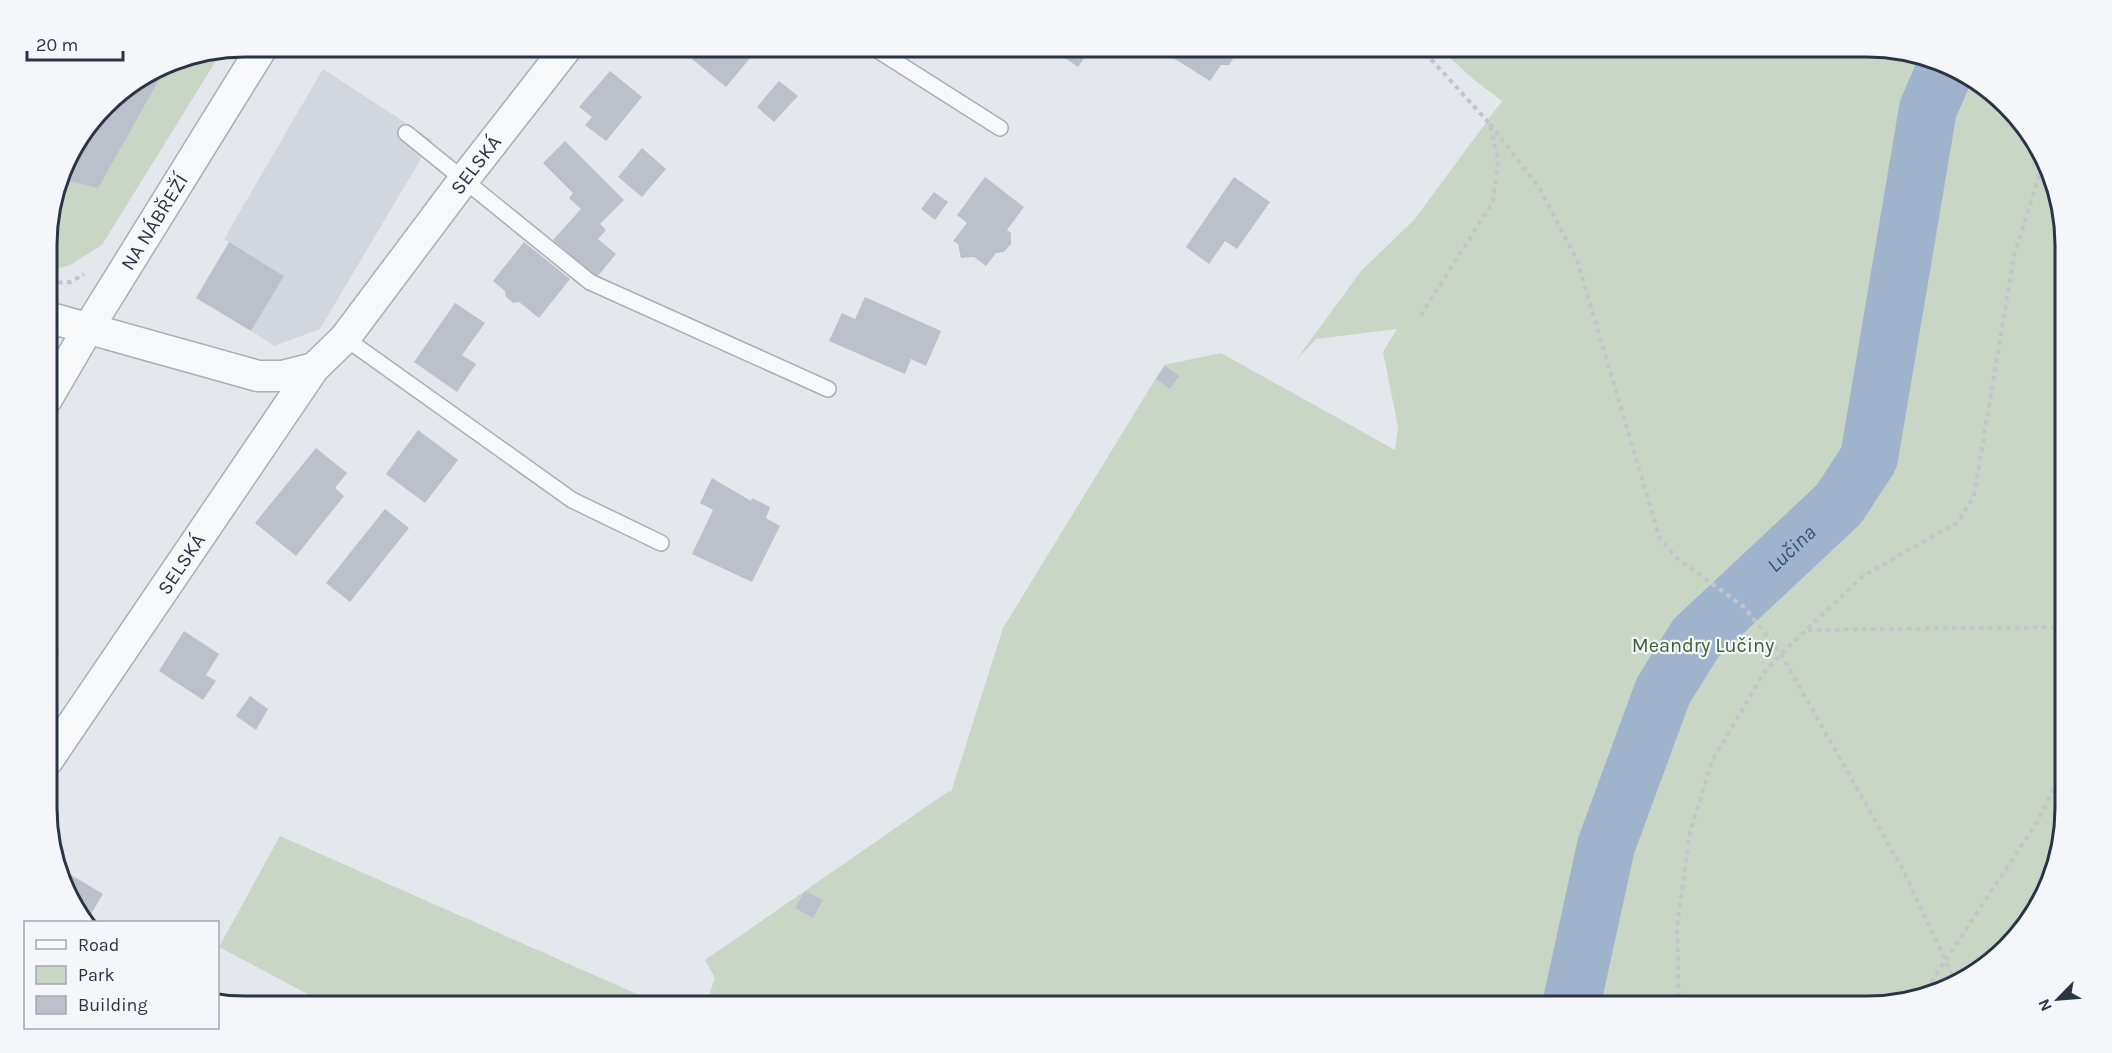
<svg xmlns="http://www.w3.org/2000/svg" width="2112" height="1053" font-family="Karla,sans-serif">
<rect width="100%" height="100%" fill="#e4e7ec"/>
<path fill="#d2d6de" d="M323 69 432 140 320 329 274 346 251 331 284 276 224 239Z"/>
<path fill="#c9d6c5" d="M1439 47H1867L1955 67 2025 124 2064 219 2065 809 2045 896 1978 973 1880 1006H705L715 978 705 960 949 791 951 792 1003 628 1164 365 1221 353 1395 450 1398 427 1383 352 1397 329 1316 339 1296 360 1361 271 1414 220 1502 101 1473 79Z
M222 51 102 245 70 265 60 268 47 264V231L67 157 114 96 169 61Z
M280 836 664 1006H330L219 947Z"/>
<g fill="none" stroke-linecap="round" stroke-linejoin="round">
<path stroke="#9fb4cc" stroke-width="58" id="s1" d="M1571 1006 1606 846 1663 691 1696 638 1839 504 1869 458 1928 109 1947 65"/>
</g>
<path fill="#bbc0ca" d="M703 46H760L726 87 692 59Z
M1035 46H1092L1078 67 1056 52 1052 57Z
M1171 46H1232L1230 50 1234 57 1229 65H1221L1210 81 1167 54Z
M169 62 98 188 61 179 67 157 114 96Z
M610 71 642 97 606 141 585 125 592 117 579 107Z
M779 81 798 96 774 122 757 107Z
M565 141 624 200 600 224 606 230 598 239 616 254 597 277 553 240 581 209 569 198 573 193 543 163Z
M642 148 666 169 642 197 618 177Z
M985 177 1024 207 1007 230 1011 233V244L1004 252 996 253 986 266 974 257 961 258 958 244 953 241 967 223 957 215Z
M1234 177 1270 202 1237 249 1225 241 1209 264 1186 247Z
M934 192 948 202 935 220 921 209Z
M229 242 284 276 251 331 196 298Z
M524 242 570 279 539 318 519 302 513 303 506 297 505 291 493 281Z
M865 297 941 331 926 366 911 359 905 374 829 341 842 313 855 319Z
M455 303 485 323 462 355 476 364 457 392 414 362Z
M1165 366 1179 376 1170 389 1156 379Z
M418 430 458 460 425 503 386 474Z
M316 448 347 473 335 488 344 496 296 556 255 523Z
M712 478 751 501 752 498 770 507 766 518 780 526 752 582 692 554 713 510 700 503Z
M385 509 409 528 350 602 326 583Z
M184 631 219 654 206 675 216 681 203 700 159 671Z
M48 649 59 655 48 673Z
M250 696 268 709 256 730 236 716Z
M63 870 103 894 86 922H85Z
M805 891 823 900 813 918 795 908Z"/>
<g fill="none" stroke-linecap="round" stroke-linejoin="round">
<defs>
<path id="lane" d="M871 46 1000 128
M406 133 590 282 828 389
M345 338 572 500 661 543"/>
<g id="street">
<path d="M47 317 258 376H282L314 368"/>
<path id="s2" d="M47 399 89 327 263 46"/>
<path id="s3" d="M48 760 314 368 345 338 465 178 568 46"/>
</g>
</defs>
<use href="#lane" stroke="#a9aeb7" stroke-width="18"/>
<use href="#street" stroke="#a9aeb7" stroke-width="33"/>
<path stroke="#c2c5cb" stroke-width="4" stroke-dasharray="4.5 4.5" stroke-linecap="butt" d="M1419 46 1490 124 1498 160 1493 202 1421 315
M1490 124 1540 189 1577 260 1660 539 1678 559 1744 607 1781 654 1903 870 1955 981
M49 283 71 282 84 274
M1808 630 2065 627
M1926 990 2037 822 2065 765
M1679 1006 1677 926 1690 832 1712 761 1742 710 1763 674 1781 654 1863 576 1958 522 1974 496 2014 256 2042 166"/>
<use href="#lane" stroke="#f7f8fa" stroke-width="15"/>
<use href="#street" stroke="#f7f8fa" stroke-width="30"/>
</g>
<g text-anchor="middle" stroke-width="4.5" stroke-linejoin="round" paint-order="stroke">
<g font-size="20" fill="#2b3445" stroke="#f4f6f9">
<text dy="7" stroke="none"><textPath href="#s3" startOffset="734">SELSKÁ</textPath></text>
<text dy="7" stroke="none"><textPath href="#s2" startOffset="207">NA NÁBŘEŽÍ</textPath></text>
<text dy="7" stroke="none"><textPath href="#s3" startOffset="237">SELSKÁ</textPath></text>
</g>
<g font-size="20" fill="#3f6138" stroke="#f4f6f9">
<text x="1703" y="652">Meandry Lučiny</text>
</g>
<g font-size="21" font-style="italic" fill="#34527a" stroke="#f4f6f9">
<text dy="7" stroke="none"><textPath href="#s1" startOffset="522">Lučina</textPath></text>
</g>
</g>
<path d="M0 0H2112V1053H0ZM245 57H1867A188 188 0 0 1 2055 245V808A188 188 0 0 1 1867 996H245A188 188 0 0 1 57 808V245A188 188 0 0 1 245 57Z" fill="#f4f6f9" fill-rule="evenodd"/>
<path fill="none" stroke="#2b3445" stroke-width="3" d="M245 57H1867A188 188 0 0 1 2055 245V808A188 188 0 0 1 1867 996H245A188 188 0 0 1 57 808V245A188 188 0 0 1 245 57Z"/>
<rect x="24" y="921" width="195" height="108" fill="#f4f6f9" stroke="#a4a8b1" stroke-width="1.5"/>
<rect x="36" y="940" width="30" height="9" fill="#f7f8fa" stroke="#a4a8b1" stroke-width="1.5"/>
<text x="78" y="951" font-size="18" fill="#2b3445">Road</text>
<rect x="36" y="966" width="30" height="18" fill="#c9d6c5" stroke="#a4a8b1" stroke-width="1.5"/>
<text x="78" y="981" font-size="18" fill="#2b3445">Park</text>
<rect x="36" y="996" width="30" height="18" fill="#bbc0ca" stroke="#a4a8b1" stroke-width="1.5"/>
<text x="78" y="1011" font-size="18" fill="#2b3445">Building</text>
<g transform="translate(2058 999) rotate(245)" stroke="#f4f6f9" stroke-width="4.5" paint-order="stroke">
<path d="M0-4.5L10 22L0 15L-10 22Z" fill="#2b3445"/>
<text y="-9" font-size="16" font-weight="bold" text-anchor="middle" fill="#2b3445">N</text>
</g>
<path d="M27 51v9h96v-9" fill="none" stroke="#2b3445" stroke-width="3"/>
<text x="36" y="51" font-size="18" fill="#2b3445" stroke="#f4f6f9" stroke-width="4.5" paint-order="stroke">20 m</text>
</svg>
